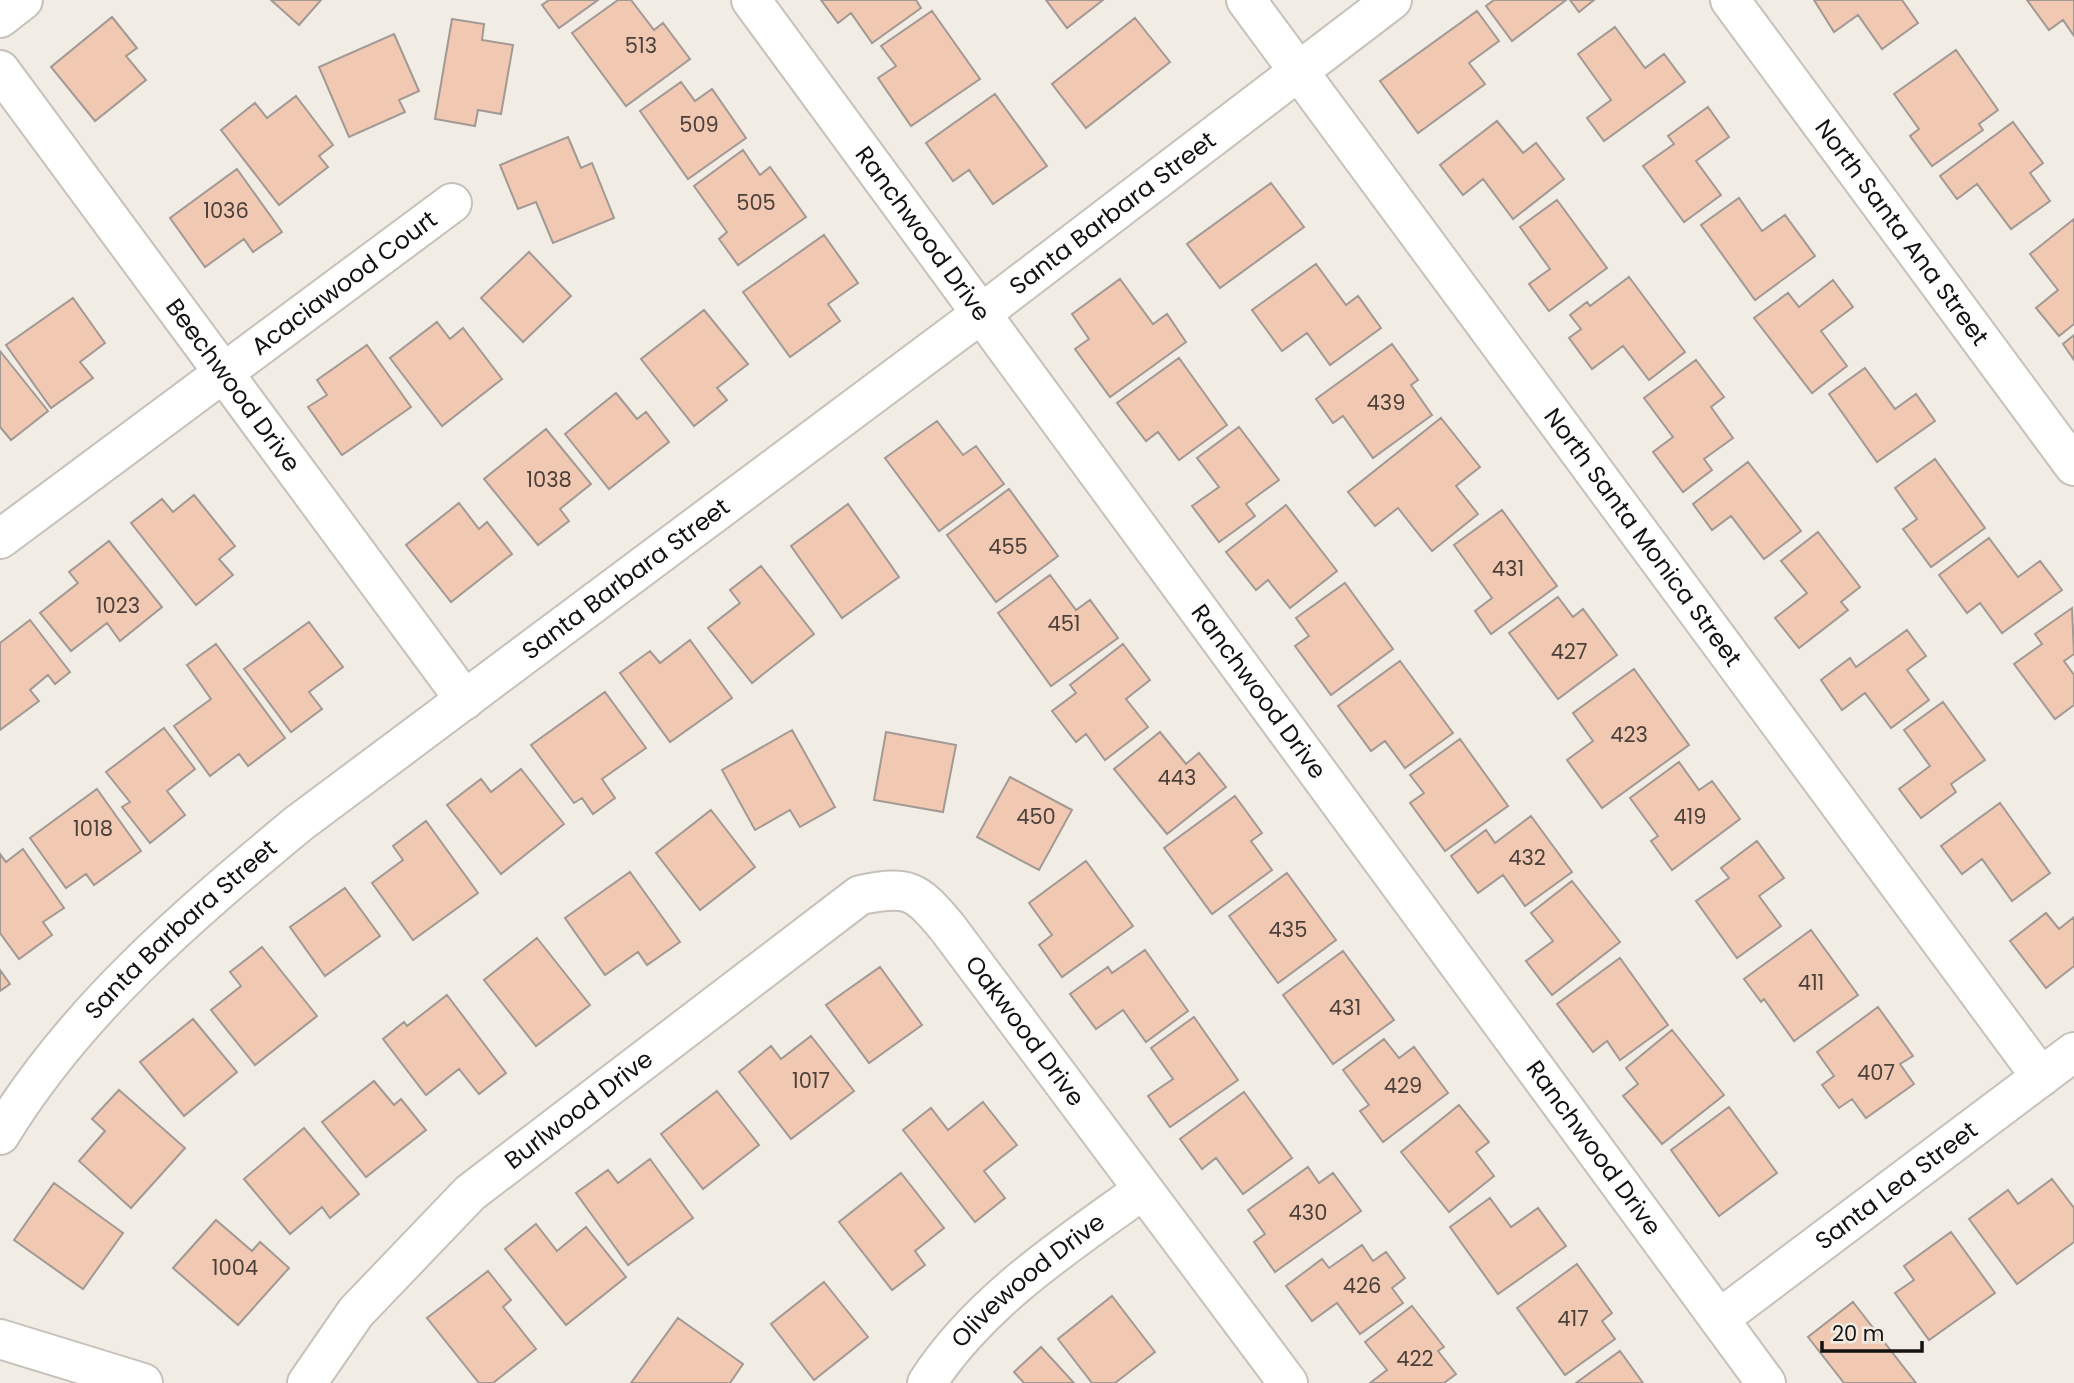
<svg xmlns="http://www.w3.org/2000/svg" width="2074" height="1383" font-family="Poppins,sans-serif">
<rect width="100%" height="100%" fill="#f1ece4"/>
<path fill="#f1c9b3" stroke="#a29995" stroke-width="2" d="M271 0H321L299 25Z
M549 0H598L559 28 542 5Z
M618 0H631L654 30 663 23 690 59 626 106 572 33Z
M821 0H916L921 8 872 43 851 13 838 23Z
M1046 0H1103L1067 28Z
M1494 0H1566L1512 41 1486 6Z
M1570 0H1594L1579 12Z
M1814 0H1902L1918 23 1882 49 1858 15 1834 32Z
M2027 0H2074V36L2063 20 2049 30Z
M932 11 980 79 911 126 878 78 896 66 881 46Z
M1477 11 1499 41 1469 63 1485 84 1418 133 1380 81Z
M112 17 137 48 126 56 146 80 95 121 51 67Z
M1135 18 1170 62 1086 128 1052 84Z
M452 19 484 24 482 40 513 45 501 114 478 110 475 126 435 119Z
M1615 27 1645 68 1664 54 1685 82 1604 141 1587 118 1611 100 1578 54Z
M394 34 419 91 399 100 405 112 349 137 319 67Z
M1956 50 1998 110 1979 124 1983 130 1932 166 1910 136 1919 129 1894 94Z
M681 82 695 101 712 89 746 138 688 179 640 111Z
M995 94 1047 166 993 204 969 170 953 181 926 143Z
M296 96 333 145 319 156 328 167 279 205 221 130 255 103 267 118Z
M1708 107 1729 137 1696 161 1721 195 1684 222 1643 166 1674 144 1668 136Z
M1497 121 1523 153 1536 143 1564 179 1513 219 1483 179 1463 195 1440 165Z
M2013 122 2043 163 2030 173 2050 201 2011 229 1977 184 1957 199 1940 176Z
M568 137 581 168 592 163 614 218 553 243 536 202 518 209 500 165Z
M743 150 760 175 770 167 806 217 738 265 719 239 727 232 694 186Z
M237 169 282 232 253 252 244 239 205 267 170 218Z
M1271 183 1304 227 1220 288 1187 244Z
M1739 198 1762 231 1785 215 1815 256 1755 300 1701 225Z
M1557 200 1607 268 1549 311 1529 284 1550 269 1520 227Z
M2074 219V324L2059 336 2036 308 2058 290 2030 254Z
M824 235 858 283 828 304 840 321 790 357 743 292Z
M529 252 571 296 523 342 481 298Z
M1316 264 1346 305 1358 296 1381 328 1330 365 1307 333 1282 351 1252 310Z
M1629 277 1685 352 1649 380 1623 346 1592 369 1569 338 1581 329 1570 315 1587 302 1590 306Z
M1120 279 1153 324 1167 314 1186 342 1110 397 1075 349 1089 339 1072 314Z
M1833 280 1853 307 1821 331 1847 366 1812 393 1754 318 1788 293 1799 307Z
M73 298 105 343 80 362 93 378 51 408 6 345Z
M704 310 748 364 717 388 727 400 694 426 641 359Z
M437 322 450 339 463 328 502 379 442 426 390 358Z
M2074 335V360L2063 344Z
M1392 344 1418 380 1411 385 1432 415 1373 458 1343 416 1333 423 1316 399Z
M367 345 411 407 342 455 308 407 327 395 317 380Z
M0 351 48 411 11 440 0 427Z
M1179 358 1227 425 1179 460 1158 432 1146 441 1117 403Z
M1696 360 1724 397 1711 407 1733 438 1704 459 1712 470 1683 492 1653 452 1673 437 1644 398Z
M1865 368 1895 409 1916 394 1935 421 1877 462 1829 394Z
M616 393 637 419 646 412 669 442 609 489 565 434Z
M1441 418 1480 467 1456 486 1478 514 1432 551 1398 508 1375 526 1348 492Z
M937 421 963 455 976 446 1004 484 939 531 885 458Z
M1239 427 1279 480 1246 504 1255 516 1219 542 1192 506 1219 487 1197 458Z
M546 429 591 484 560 509 569 521 538 545 484 479Z
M1935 459 1985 528 1931 567 1903 529 1917 519 1895 488Z
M1748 462 1801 531 1764 559 1731 516 1712 530 1693 504Z
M1009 489 1058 556 996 602 947 535Z
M194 495 235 546 219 559 233 575 196 605 131 523 162 499 173 512Z
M459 503 479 529 487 522 512 554 451 602 406 545Z
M848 504 899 577 842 618 791 546Z
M1286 505 1337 571 1290 608 1268 580 1256 590 1226 552Z
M1502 510 1557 586 1491 634 1475 611 1492 598 1454 545Z
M1818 532 1860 587 1841 602 1848 610 1799 648 1775 618 1807 593 1781 561Z
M1989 538 2018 577 2040 561 2062 590 2002 633 1980 603 1967 613 1939 575Z
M109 541 162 607 120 641 107 623 71 651 40 613 78 583 69 572Z
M761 566 814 634 752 683 708 628 740 603 730 590Z
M1050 575 1076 610 1090 600 1118 638 1051 686 998 613Z
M1345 583 1393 649 1331 695 1295 646 1309 636 1296 618Z
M1558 597 1573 617 1583 609 1617 655 1558 699 1509 633Z
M2072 608 2074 654 2064 661 2074 675V705L2055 719 2014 664 2042 644 2035 634Z
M30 620 70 672 55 684 48 675 30 690 39 701 0 730V643Z
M309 622 343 667 309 692 322 709 291 732 244 669Z
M1907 630 1926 656 1907 670 1929 700 1891 728 1865 693 1842 710 1821 680 1850 658 1856 667Z
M690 640 732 698 670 742 620 673 650 651 660 663Z
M216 644 285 738 248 766 239 754 210 776 174 726 211 699 187 665Z
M1123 644 1150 680 1126 699 1148 727 1105 760 1086 734 1076 742 1052 711 1076 693 1070 685Z
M1400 661 1453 733 1405 768 1385 741 1371 751 1338 706Z
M1634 669 1689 745 1602 808 1567 760 1593 741 1573 713Z
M605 692 646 748 602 779 615 798 593 814 582 798 574 803 531 745Z
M1943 702 1985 760 1951 784 1956 792 1921 818 1899 789 1930 766 1904 730Z
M164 728 195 769 167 791 185 815 150 843 122 807 130 802 106 772Z
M792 730 835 807 800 827 790 810 755 830 722 770Z
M886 732 956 745 943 812 874 800Z
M1160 732 1186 764 1199 753 1226 787 1167 834 1114 769Z
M1460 739 1508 806 1445 851 1410 803 1424 793 1410 775Z
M1679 762 1699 790 1712 781 1740 819 1672 870 1651 841 1658 836 1630 798Z
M521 769 564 824 501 874 447 805 481 779 491 792Z
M1010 777 1072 810 1039 870 977 837Z
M97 789 141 851 94 885 86 874 66 888 30 838Z
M1235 796 1262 833 1251 841 1272 870 1212 914 1164 848Z
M2000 803 2050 873 2012 901 1982 859 1962 874 1941 846Z
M711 810 755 867 700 910 656 853Z
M1531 816 1572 872 1525 906 1503 875 1478 893 1451 856 1486 830 1495 843Z
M426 821 478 893 413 940 372 883 403 860 393 846Z
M1757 841 1784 878 1759 896 1781 926 1737 958 1696 901 1729 878 1721 868Z
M23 849 64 908 43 922 52 935 19 959 0 933V854L6 862Z
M1086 861 1133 926 1062 977 1039 945 1052 935 1029 903Z
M630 872 680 942 647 965 638 952 605 975 565 918Z
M1287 873 1336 940 1278 983 1229 916Z
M1572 881 1620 942 1552 995 1526 961 1553 941 1531 913Z
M345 888 380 936 325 976 290 927Z
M2046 913 2059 929 2074 917V966L2046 988 2010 941Z
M1811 930 1858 995 1794 1041 1764 999 1761 1002 1744 979Z
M537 938 590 1005 536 1046 484 980Z
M262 947 317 1016 255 1065 211 1010 241 986 230 972Z
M1145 950 1188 1011 1146 1042 1123 1010 1096 1029 1070 994 1108 967 1112 973Z
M1343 951 1394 1020 1333 1064 1283 995Z
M1620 958 1668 1025 1620 1060 1607 1041 1593 1052 1557 1004Z
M880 967 922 1025 869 1063 826 1005Z
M0 970 10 984 0 991Z
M447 995 506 1073 479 1094 459 1069 426 1095 383 1039 404 1022 407 1026Z
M1878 1007 1913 1056 1900 1064 1914 1084 1866 1118 1852 1099 1839 1108 1822 1085 1834 1076 1817 1052Z
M1194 1017 1238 1080 1170 1127 1148 1096 1173 1079 1151 1048Z
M193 1019 237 1072 184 1116 140 1062Z
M1672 1030 1724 1095 1662 1144 1623 1096 1638 1084 1626 1068Z
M811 1036 854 1091 791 1139 739 1072 771 1046 781 1059Z
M1384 1039 1399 1058 1414 1047 1448 1093 1383 1142 1360 1111 1369 1105 1343 1070Z
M374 1081 394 1105 401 1099 426 1130 366 1177 322 1122Z
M119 1090 185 1148 131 1208 79 1161 105 1131 92 1119Z
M717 1091 759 1145 703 1189 661 1134Z
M1244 1092 1292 1158 1243 1194 1216 1158 1202 1169 1180 1139Z
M983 1102 1017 1145 984 1171 1005 1198 975 1222 903 1130 931 1108 948 1130Z
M1459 1105 1489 1142 1476 1152 1494 1176 1449 1212 1401 1152Z
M1729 1107 1777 1173 1719 1216 1671 1150Z
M304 1128 359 1194 330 1218 322 1207 290 1234 244 1179Z
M650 1159 693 1218 628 1265 576 1193 608 1170 618 1183Z
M1308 1167 1319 1183 1333 1173 1361 1211 1275 1272 1254 1242 1265 1234 1248 1210Z
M901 1173 944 1228 915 1251 925 1265 892 1290 839 1222Z
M2052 1179 2074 1208V1242L2017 1284 1969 1219 2008 1190 2018 1204Z
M54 1183 123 1233 83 1289 14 1240Z
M1490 1198 1511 1227 1538 1208 1566 1246 1498 1294 1450 1227Z
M216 1220 252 1251 260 1242 289 1268 238 1325 173 1268Z
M536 1224 557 1251 586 1227 626 1277 566 1325 505 1249Z
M1951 1232 1995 1293 1929 1340 1895 1293 1914 1280 1904 1266Z
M1362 1245 1373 1261 1386 1252 1405 1278 1392 1288 1403 1303 1360 1334 1337 1303 1312 1321 1286 1286 1322 1259 1329 1268Z
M1577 1264 1612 1313 1602 1321 1615 1339 1565 1375 1517 1308Z
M488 1271 511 1300 503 1307 536 1349 493 1383H479L427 1318Z
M824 1282 868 1337 814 1380 771 1324Z
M1112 1296 1155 1352 1115 1383H1092L1058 1339Z
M1853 1302 1916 1383H1844L1808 1337Z
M1412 1306 1444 1347 1438 1351 1456 1374 1444 1383H1370L1387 1370 1365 1342Z
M678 1318 743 1364 730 1383H631Z
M1041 1347 1074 1383H1024L1014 1372Z
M1620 1351 1643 1383H1576Z"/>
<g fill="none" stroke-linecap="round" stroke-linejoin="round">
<defs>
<g id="minor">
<path id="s1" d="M751 0 1766 1383"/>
<path id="s2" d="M1246 0 2041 1077"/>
<path id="s3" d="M1730 0 2074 466"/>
<path d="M0 18 23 0"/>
<path id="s4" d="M0 70 465 700"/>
<path id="s5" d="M0 539 452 203"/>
<path id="s6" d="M0 1135C76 1010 187 916 298 824L982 313 1392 0"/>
<path id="s7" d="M1719 1319 2074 1052"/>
<path d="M0 1339 143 1383"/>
<path id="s8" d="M307 1383 356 1312 470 1193 860 895C909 885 916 890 947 927L1288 1383"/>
<path id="s9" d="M927 1383C979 1302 1066 1245 1143 1190"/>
</g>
</defs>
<use href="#minor" stroke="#c6c1b9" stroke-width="42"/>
<use href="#minor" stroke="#fff" stroke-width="38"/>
</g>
<g text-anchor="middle" stroke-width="5" stroke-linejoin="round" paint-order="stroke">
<g font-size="21" fill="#4c403a">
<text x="641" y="53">513</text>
<text x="699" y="132">509</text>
<text x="756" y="210">505</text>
<text x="226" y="218">1036</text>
<text x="1386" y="410">439</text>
<text x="549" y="487">1038</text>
<text x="1008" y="554">455</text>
<text x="1508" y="576">431</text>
<text x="118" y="613">1023</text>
<text x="1064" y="631">451</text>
<text x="1569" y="659">427</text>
<text x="1629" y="742">423</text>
<text x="1177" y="785">443</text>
<text x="1036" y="824">450</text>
<text x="1690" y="824">419</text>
<text x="93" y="836">1018</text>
<text x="1527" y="865">432</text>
<text x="1288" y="937">435</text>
<text x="1811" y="990">411</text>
<text x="1345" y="1015">431</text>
<text x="1876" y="1080">407</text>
<text x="811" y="1088">1017</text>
<text x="1403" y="1093">429</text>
<text x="1308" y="1220">430</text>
<text x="235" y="1275">1004</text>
<text x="1362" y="1293">426</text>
<text x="1573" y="1326">417</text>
<text x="1415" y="1366">422</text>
</g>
<g font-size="24" fill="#151311" stroke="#f1ece4">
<text dy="8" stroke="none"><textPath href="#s6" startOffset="1451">Santa Barbara Street</textPath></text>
<text dy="8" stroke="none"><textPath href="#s3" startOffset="289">North Santa Ana Street</textPath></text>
<text dy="8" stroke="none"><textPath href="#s1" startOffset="290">Ranchwood Drive</textPath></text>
<text dy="8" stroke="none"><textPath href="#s5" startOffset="429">Acaciawood Court</textPath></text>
<text dy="8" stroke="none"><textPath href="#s4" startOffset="392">Beechwood Drive</textPath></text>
<text dy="8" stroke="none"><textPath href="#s2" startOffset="668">North Santa Monica Street</textPath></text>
<text dy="8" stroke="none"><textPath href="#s6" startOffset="842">Santa Barbara Street</textPath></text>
<text dy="8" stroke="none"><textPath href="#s1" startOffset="858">Ranchwood Drive</textPath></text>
<text dy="8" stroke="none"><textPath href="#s6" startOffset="275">Santa Barbara Street</textPath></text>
<text dy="8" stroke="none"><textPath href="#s8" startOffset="973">Oakwood Drive</textPath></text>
<text dy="8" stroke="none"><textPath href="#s8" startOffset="388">Burlwood Drive</textPath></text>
<text dy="8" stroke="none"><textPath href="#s1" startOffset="1424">Ranchwood Drive</textPath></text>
<text dy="8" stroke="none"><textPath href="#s7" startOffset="222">Santa Lea Street</textPath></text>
<text dy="8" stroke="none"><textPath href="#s9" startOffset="145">Olivewood Drive</textPath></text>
</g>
</g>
<path d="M1822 1341v10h100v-10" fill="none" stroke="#151311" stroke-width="3.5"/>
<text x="1832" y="1341" font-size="21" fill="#151311" stroke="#f1ece4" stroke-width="5" paint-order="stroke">20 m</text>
</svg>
